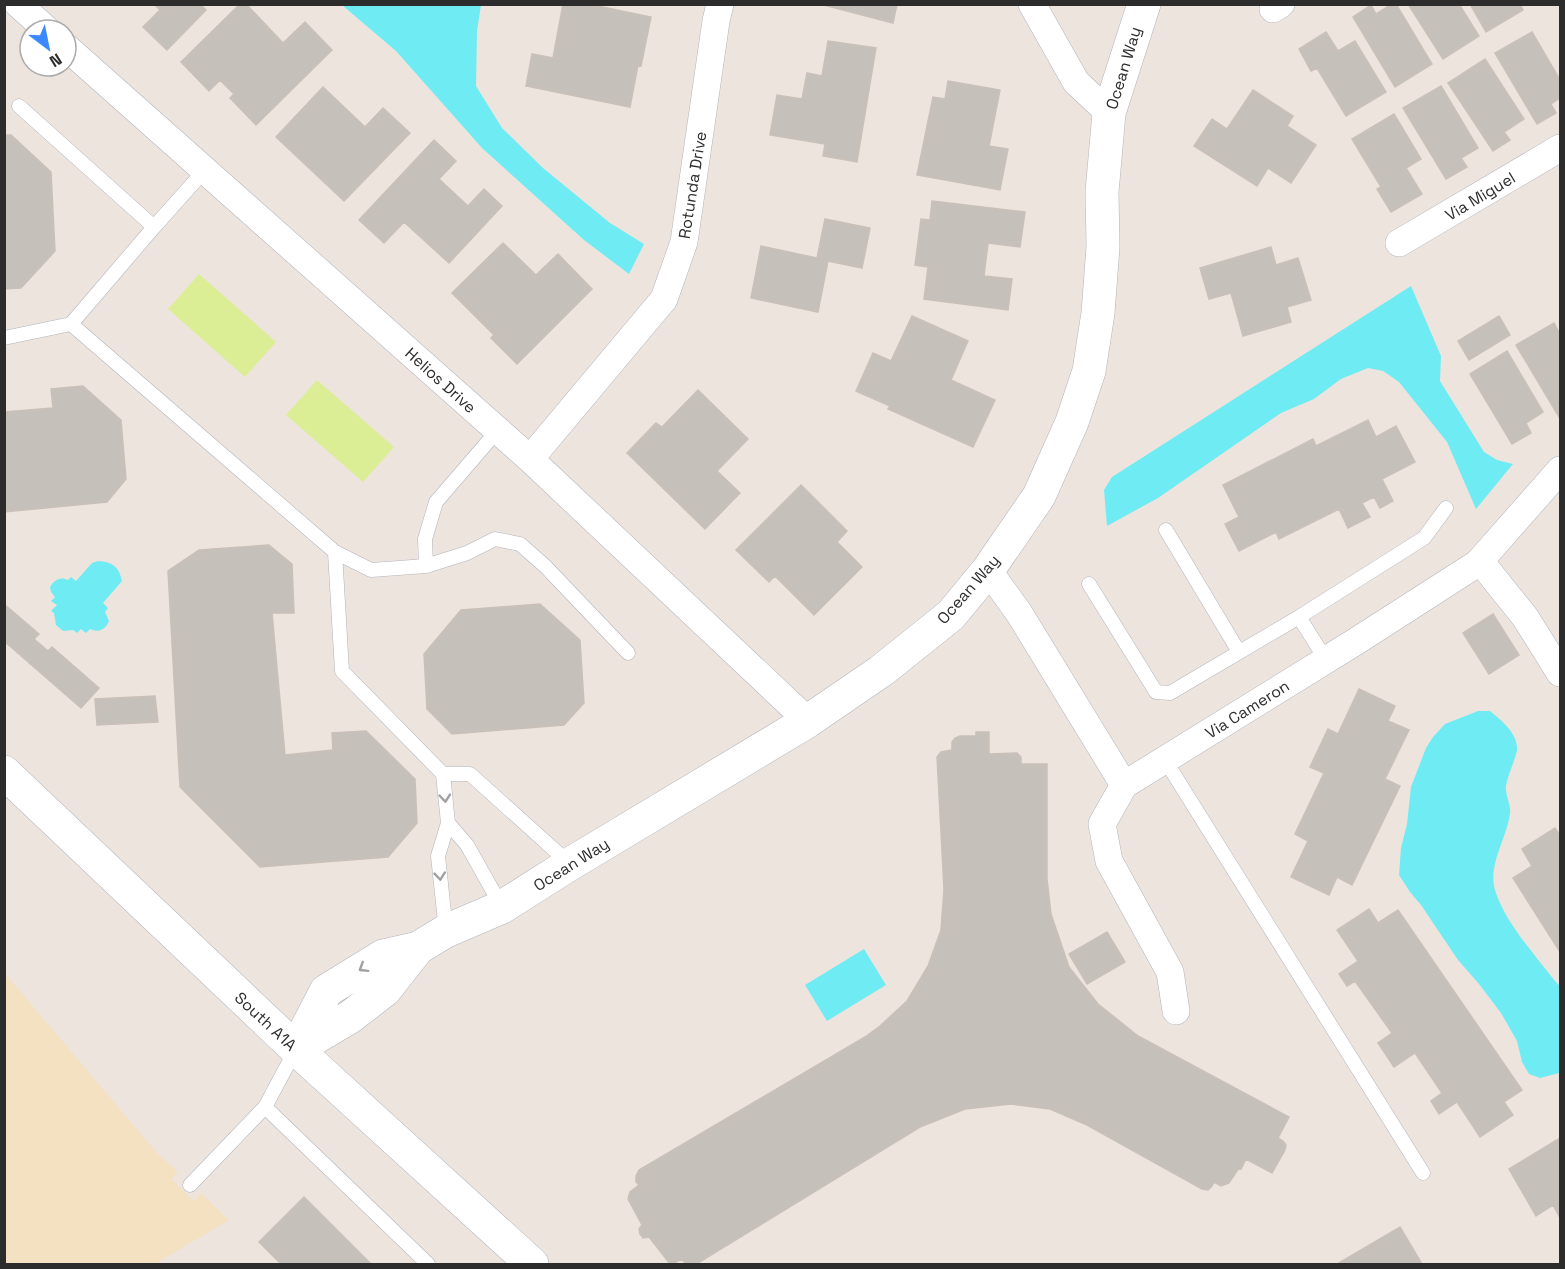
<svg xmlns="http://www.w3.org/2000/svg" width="1565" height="1269" font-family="'Space Grotesk',sans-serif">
<rect width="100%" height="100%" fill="#eee4de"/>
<path fill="#f4e1c1" d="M4 972 157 1153 178 1172 171 1179 194 1201 201 1193 229 1220 155 1264H5Z"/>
<path fill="#dbee95" d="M199 274 276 342 245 377 168 309Z
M317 380 394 447 363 482 286 415Z"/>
<path fill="#6fecf3" d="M342 5H481L477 31 476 86 502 128 543 168 610 223 644 244 629 274 584 240 482 148 396 51Z
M1411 286 1441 356 1440 381 1484 452 1497 460 1513 464 1476 509 1447 442 1399 382 1383 371 1368 368 1341 379 1314 399 1281 413 1158 498 1107 526 1104 490 1112 477Z
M98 561C113 562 119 567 122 581L103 603 108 608 105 612 109 621C105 630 99 633 90 629L86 633 81 629 77 633 73 630 63 631 56 625 54 613 51 611 57 605 51 601 55 597 51 592 50 587C54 580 60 576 68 580L71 577 76 581 92 563Z
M1478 711H1490C1501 720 1519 734 1517 751 1514 763 1508 774 1506 786 1505 795 1511 804 1510 813 1507 839 1486 867 1496 893 1506 923 1535 955 1555 981L1560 986V1072L1559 1073 1540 1078 1529 1074 1522 1062 1517 1041 1501 1013 1479 984 1458 960 1421 905 1410 892 1399 875 1401 848 1407 824 1411 787 1426 748 1433 737 1445 724Z
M864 949 886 985 827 1021 805 985Z"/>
<path fill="#c6c0ba" stroke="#cac0b8" stroke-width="1.5" d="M154 4H200L206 10 167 50 143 27 160 10Z
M240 4H246L283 43 305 22 332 50 256 125 230 98 234 94 220 80 209 91 181 62Z
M563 4H588L651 17 641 66 638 65 630 107 526 86 532 54 553 58Z
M820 4H897L893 23Z
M1392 4H1396L1432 64 1395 87 1353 17 1371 5 1376 14Z
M1408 4H1459L1479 36 1443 59Z
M1470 4H1520L1523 10 1486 32Z
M1326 32 1338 51 1355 41 1386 92 1346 116 1317 68 1311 71 1299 49Z
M1532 32 1560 80V98L1551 104 1556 113 1537 124 1495 53Z
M828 41 876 48 857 162 823 156 825 144 770 135 777 95 802 99 807 73 822 76Z
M1485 59 1524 119 1504 132 1510 140 1493 151 1448 83Z
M948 81 1000 90 989 146 1008 149 1000 190 917 175 933 97 945 99Z
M1441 86 1478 148 1461 158 1467 167 1446 179 1403 108Z
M323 87 365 127 383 108 410 133 344 201 276 137Z
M1253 90 1293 116 1287 126 1316 145 1291 183 1268 168 1257 186 1194 146 1212 119 1227 129Z
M1394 114 1421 159 1406 168 1422 194 1391 212 1377 189 1381 187 1352 139Z
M4 135H11L51 172 55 251 21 288 4 289Z
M434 140 456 161 439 179 468 206 484 189 502 206 449 263 404 222 384 243 359 220Z
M932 201 1025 212 1020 247 988 243 984 276 1012 279 1008 310 924 299 928 267 915 265 921 219 930 220Z
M825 219 870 228 862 268 828 261 818 312 751 298 761 246 817 258Z
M503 243 536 275 558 254 592 289 517 364 491 338 494 335 452 293Z
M1271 247 1276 265 1298 258 1311 300 1287 307 1291 322 1243 336 1231 293 1209 299 1200 268Z
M912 316 968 341 951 380 995 400 973 447 888 409 890 406 856 391 873 353 891 361Z
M1499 316 1510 335 1469 360 1458 341Z
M1554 323 1560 334V416L1559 417 1516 345Z
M1507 351 1543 412 1526 423 1531 433 1512 444 1470 374Z
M83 386 121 420 126 479 107 502 4 512V412L53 408 51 389Z
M698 390 748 439 717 471 740 493 705 529 627 453 656 423 662 427Z
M1368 420 1376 437 1396 426 1415 462 1382 479 1393 501 1380 508 1374 497 1362 503 1370 517 1348 528 1339 509 1279 539 1276 532 1239 551 1225 524 1239 517 1223 485 1313 439 1316 446Z
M801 485 847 531 837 542 862 567 814 615 775 576 769 582 736 550Z
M269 545 292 564 294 613H272L285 755 333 750 332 733 366 731 415 779 417 823 388 857 260 867 180 787 168 571 199 550Z
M4 604 39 634 34 639 48 651 52 647 99 688 81 708 4 641Z
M540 604 580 640 584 703 564 725 452 734 427 709 424 654 461 610Z
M1493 614 1519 655 1489 674 1463 633Z
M1359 689 1395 706 1388 721 1409 730 1385 779 1400 786 1352 885 1337 877 1329 895 1291 877 1308 841 1295 834 1324 773 1310 767 1328 729 1338 734Z
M155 696 158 722 97 725 95 699Z
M976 732H989V754L1017 753 1021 757V764H1047V879L1051 914 1069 967 1098 1004 1138 1036 1289 1117 1278 1138 1283 1141 1286 1145 1285 1150 1272 1173 1246 1159 1241 1169 1239 1168 1229 1183 1221 1186 1214 1182 1212 1186 1208 1190 1202 1189 1087 1125 1050 1109 1011 1104 965 1109 920 1127 698 1263 686 1264 682 1259 674 1263 670 1264 649 1237 643 1238 640 1234 639 1229 642 1225 628 1199 630 1192 639 1185 636 1182V1176L639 1170 865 1037 880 1026 907 1001 928 966 941 930 944 889 937 757 941 752 952 750V742L955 738 960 736H976Z
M1555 828 1560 836V952L1513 878 1532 866 1522 849Z
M1369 909 1378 923 1398 910 1522 1090 1504 1102 1513 1115 1480 1137 1457 1102 1439 1114 1431 1101 1442 1093 1415 1053 1394 1067 1378 1043 1392 1033 1355 981 1347 986 1339 974 1358 961 1337 930Z
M1107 932 1125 962 1087 984 1069 954Z
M1560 1138V1218L1553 1205 1536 1216 1509 1169Z
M304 1197 371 1264H281L259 1242Z
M1400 1227 1422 1264H1340L1339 1263Z"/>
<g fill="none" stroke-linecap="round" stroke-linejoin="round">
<defs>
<path id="lane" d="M19 106 154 227
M71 324 154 227 205 170
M4 338 71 324 335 552 371 570 426 566 467 553 495 539 520 544 545 566 628 653
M1166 530 1239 652
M335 552 342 671 443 774H470L570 864
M426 566 425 539 436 502 498 430
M1089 584 1156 692 1170 693 1299 617 1424 538 1446 508
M1299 617 1326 660
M1165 760 1423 1173
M443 774 448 823 438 856 446 931
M448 823 467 845 502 907
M296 1049 265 1107 428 1264
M190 1185 265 1107"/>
<path id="street" d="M18 4 47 30
M1032 4 1076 82 1109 113
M1273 9 1281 4
M66 47 530 459 808 721
M1399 243 1560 148
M530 459 664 299 684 242 716 21 720 4
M1480 561 1525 617 1560 673
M988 570 1019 613 1124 785
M1176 1011 1170 972 1109 861 1102 824 1124 785 1355 642 1478 563 1560 470"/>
<path id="secondary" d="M4 772 296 1049 532 1264
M296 1049 326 991 383 956 418 948 446 931 502 907 570 864 808 721 881 671 951 615 988 570 1039 496 1072 422 1089 371 1098 313 1103 247 1102 192 1109 113 1144 4
M296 1049 350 1017 385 990 418 948"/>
</defs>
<use href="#lane" stroke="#afb4bc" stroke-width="15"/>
<use href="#street" stroke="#afb4bc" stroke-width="28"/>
<use href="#secondary" stroke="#afb4bc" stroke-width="34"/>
<use href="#lane" stroke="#fff" stroke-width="14"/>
<use href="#street" stroke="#fff" stroke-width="27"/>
<use href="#secondary" stroke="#fff" stroke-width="33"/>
</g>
<defs><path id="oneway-chevron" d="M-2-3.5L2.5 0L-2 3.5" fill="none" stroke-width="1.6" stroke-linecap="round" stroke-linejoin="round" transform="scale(1.5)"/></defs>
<g stroke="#a0a0a0">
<use href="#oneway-chevron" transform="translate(445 798) rotate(85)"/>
<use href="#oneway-chevron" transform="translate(440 876) rotate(84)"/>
<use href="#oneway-chevron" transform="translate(363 968) rotate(148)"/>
</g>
<g text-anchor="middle" stroke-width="6" stroke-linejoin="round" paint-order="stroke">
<g font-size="16" fill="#2c2c2c" stroke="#fff">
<text transform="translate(1123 68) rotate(-73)" y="6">Ocean Way</text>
<text transform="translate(692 185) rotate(-81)" y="6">Rotunda Drive</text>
<text transform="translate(1480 196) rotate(-31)" y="6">Via Miguel</text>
<text transform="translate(441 380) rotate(42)" y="6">Helios Drive</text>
<text transform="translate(968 589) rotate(-49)" y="6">Ocean Way</text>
<text transform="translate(1247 709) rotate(-32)" y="6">Via Cameron</text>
<text transform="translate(571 864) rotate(-32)" y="6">Ocean Way</text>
<text transform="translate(266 1021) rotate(43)" y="6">South A1A</text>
</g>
</g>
<rect width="1565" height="1269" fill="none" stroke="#2c2c2c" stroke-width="12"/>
<g transform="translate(48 48) rotate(148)"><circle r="28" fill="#ffffff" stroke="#ababab" stroke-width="1.5"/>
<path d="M0-4.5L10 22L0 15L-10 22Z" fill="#3b88ff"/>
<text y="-9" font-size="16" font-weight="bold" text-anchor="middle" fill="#2c2c2c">N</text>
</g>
</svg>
